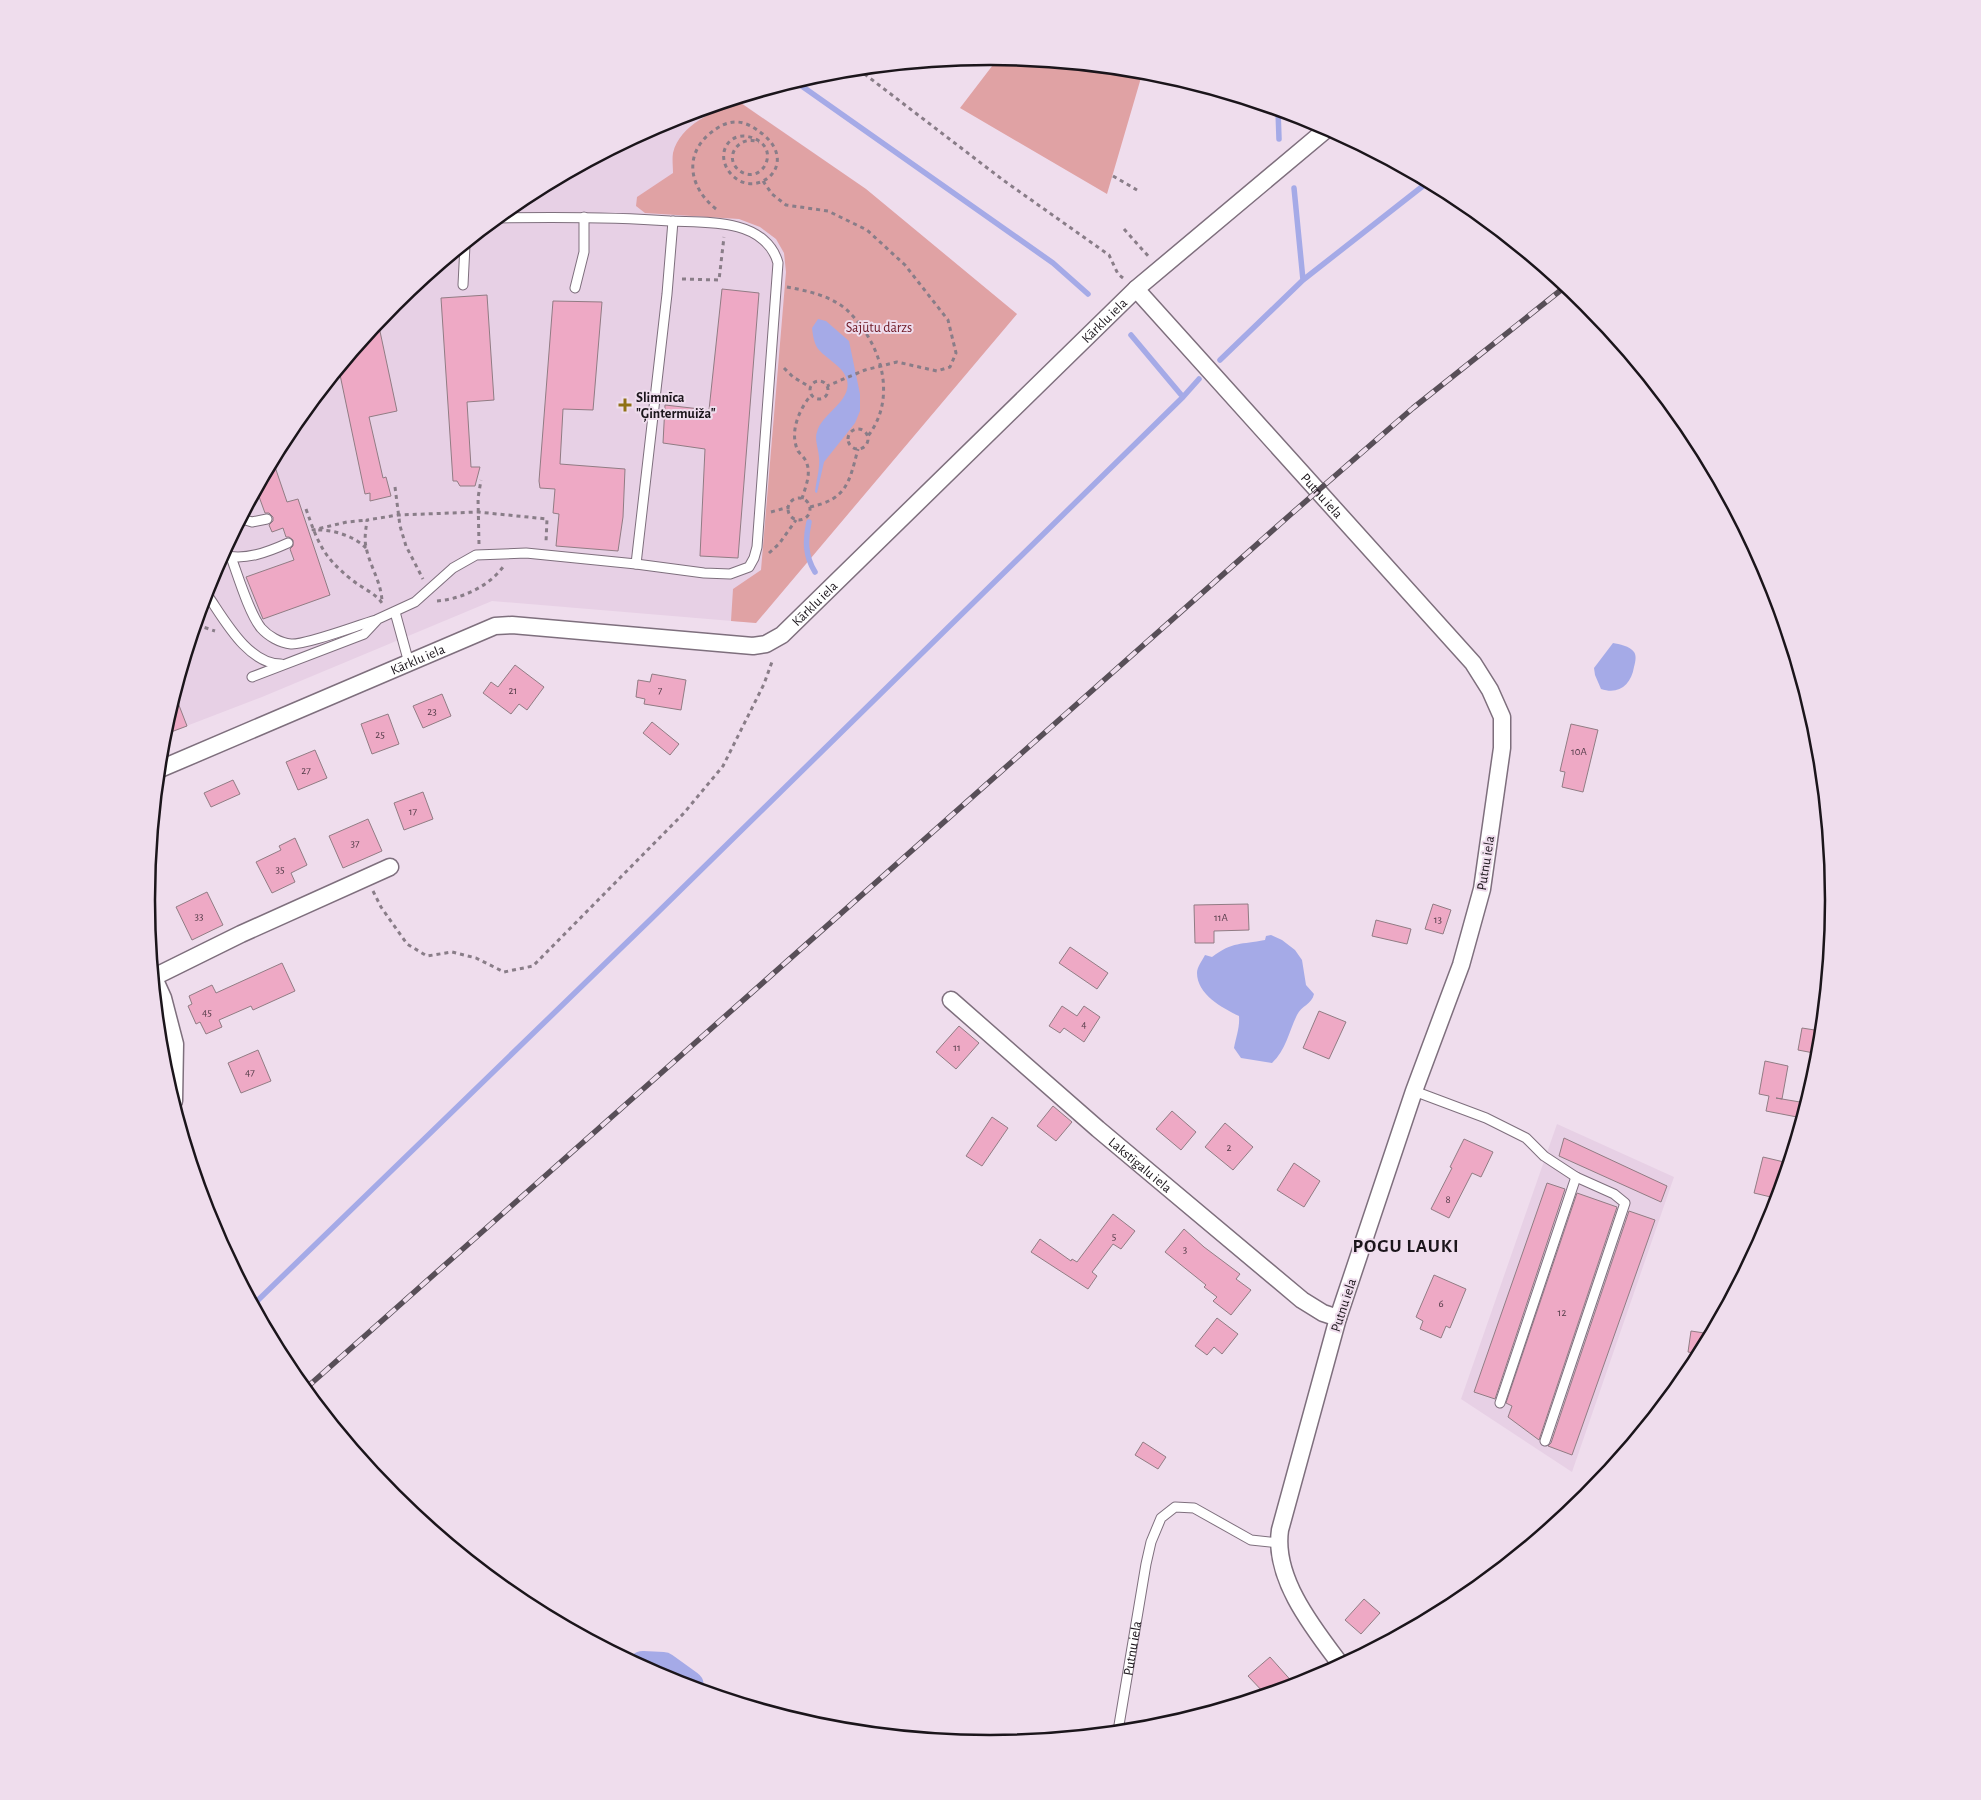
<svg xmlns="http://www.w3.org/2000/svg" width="1981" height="1800" font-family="'Alegreya Sans',sans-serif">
<rect width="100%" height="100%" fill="#efdded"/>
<path fill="#e7d0e5" d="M737 100 866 189 1017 314 756 623 492 601 262 697 163 735 211 577 289 431 394 303 522 198 668 120Z
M1557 1124 1674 1177 1572 1472 1461 1399Z"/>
<path fill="#e0a2a4" d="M999 57 1143 71 1107 194 960 108Z
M738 101 866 189 1017 314 756 623 731 621 733 589 761 570 786 272 784 253 776 239 760 227 739 219 645 213 636 206 637 197 673 173C673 167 672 159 673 153 680 124 714 112 738 101Z"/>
<path fill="#a5aae7" d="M818 319 826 321 849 341 860 394V411L855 423 824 462 817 493 815 492C816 482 820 469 819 458 819 450 814 439 817 432 822 413 852 402 847 380 844 367 828 360 819 350 814 344 813 336 812 328Z
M1613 643C1619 644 1630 646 1634 652 1637 656 1635 663 1634 667 1631 685 1619 695 1601 689L1595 675 1594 668Z
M1271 935 1282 940 1295 950 1302 960 1306 985 1314 994C1312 1004 1301 1006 1297 1015 1289 1031 1286 1050 1272 1063L1241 1058 1234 1048C1236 1037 1240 1027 1239 1016 1222 1008 1197 994 1197 973 1197 967 1202 961 1205 955L1212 957C1233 941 1241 945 1265 940L1266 936Z"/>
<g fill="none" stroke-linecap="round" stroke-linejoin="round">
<path stroke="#a5aae7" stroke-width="5.5" d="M796 82 1053 263 1088 294
M1278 110 1279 139
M1294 188 1303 280
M1131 335 1183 397
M1220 360 1303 280 1428 182
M809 522C805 540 805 556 815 572
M254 1304 651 919 1183 397 1199 379"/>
<path stroke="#a5aae7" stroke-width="32" d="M643 1667 663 1668 688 1686"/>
</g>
<path fill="#eea9c5" stroke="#917c84" d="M722 289 759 293 738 558 700 556 705 449 663 443 665 405 709 410Z
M487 295 494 400 467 402 471 467H480L475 486H460L457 481H453L441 298Z
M553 301 602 302 593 410 563 409 560 464 625 469 623 517 618 551 556 546 559 514 553 513 555 489 540 488 539 481Z
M378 322 397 411 369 417 383 478 386 477 391 496 370 501V493L365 494 339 370Z
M273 461 287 502 298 499 330 595 263 619 246 577 294 560 290 549 293 546V540L289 537H286L283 528 272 532 269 525 273 521V517L269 513H265L257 491Z
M515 665 544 687 527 710 519 704 511 714 483 693 491 682 498 687Z
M652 674 686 680 681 710 644 704 645 699 636 697 638 680 650 682Z
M442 694 451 716 423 728 413 706Z
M175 695 187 726 163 735Z
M388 714 399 744 372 754 361 724Z
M652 722 679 744 670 755 643 733Z
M1571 724 1598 730 1583 792 1562 787 1565 772 1560 771Z
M315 750 327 778 298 790 286 762Z
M233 780 240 794 211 807 204 793Z
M423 792 433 819 404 830 394 803Z
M368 819 382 851 343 868 329 836Z
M295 838 307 865 291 873 295 882 272 893 256 862 281 850 279 846Z
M207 892 223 925 192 940 176 907Z
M1248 904 1249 930 1214 931V943H1195L1194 905Z
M1433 904 1451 910 1443 934 1425 929Z
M1376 920 1411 929 1407 944 1372 936Z
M1070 947 1108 973 1097 989 1059 963Z
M282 963 295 991 253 1010 251 1006 219 1020 222 1027 206 1034 200 1022 196 1024 188 1006 192 1004 189 996 212 985 216 993Z
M1062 1006 1077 1016 1084 1006 1100 1017 1084 1042 1064 1028 1060 1033 1049 1026Z
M1319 1011 1346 1022 1329 1059 1303 1048Z
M959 1026 979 1043 956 1069 936 1052Z
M1802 1028 1821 1031 1819 1054 1798 1050Z
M258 1050 271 1081 241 1093 228 1063Z
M1765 1061 1788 1066 1782 1099 1776 1098 1800 1102 1797 1117 1766 1111 1769 1096 1759 1094Z
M1053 1106 1072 1122 1056 1141 1037 1126Z
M1172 1111 1196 1132 1181 1150 1156 1129Z
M992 1117 1008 1128 982 1166 966 1156Z
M1225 1123 1253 1147 1233 1170 1205 1147Z
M1564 1138 1667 1186 1661 1202 1559 1156Z
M1464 1139 1493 1152 1481 1177 1472 1173 1449 1218 1431 1209 1452 1168 1450 1167Z
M1763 1157 1784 1162 1775 1198 1754 1193Z
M1294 1163 1320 1181 1304 1207 1277 1190Z
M1547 1183 1565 1189 1495 1399 1474 1392Z
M1577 1193 1617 1207 1539 1440 1508 1417 1512 1406 1506 1403Z
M1629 1211 1655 1220 1572 1455 1548 1446 1551 1443Z
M1113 1214 1135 1231 1121 1249 1113 1244 1092 1272 1097 1276 1088 1289 1031 1252 1040 1239 1071 1261 1072 1259 1077 1262Z
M1184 1229 1204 1247 1240 1274 1236 1279 1251 1290 1231 1315 1213 1301 1217 1297 1204 1287 1206 1285 1165 1252Z
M1434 1275 1466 1289 1450 1328 1446 1326 1441 1338 1420 1329 1423 1321 1416 1317Z
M1217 1318 1238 1334 1222 1354 1214 1347 1207 1355 1195 1346Z
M1691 1331 1711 1334 1700 1354 1688 1352Z
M1143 1442 1166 1457 1158 1469 1135 1455Z
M1364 1599 1380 1613 1361 1634 1345 1620Z
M1270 1657 1295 1685 1265 1694 1248 1676Z"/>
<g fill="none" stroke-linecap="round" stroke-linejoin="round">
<defs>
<g id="service">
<path d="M463 285 465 245"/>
<path d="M575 288 584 252V217"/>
<path d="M242 519 252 522 267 519"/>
<path d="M223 555C245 561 268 552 288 543"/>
<path d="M231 557C238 576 249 613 261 628 268 636 280 643 291 644 306 645 358 625 376 620"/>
<path d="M636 564 667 294 673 221"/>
<path d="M206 593C223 617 247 664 281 664"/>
<path d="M395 612 409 663"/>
<path d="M252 677 364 634 378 619 415 602 453 568 476 555 526 553 636 564 704 573 730 574 749 567 754 558 757 547 778 263C773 244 757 232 738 227 717 221 692 222 670 221 613 217 556 217 498 218"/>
<path d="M1414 1091 1486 1118 1526 1138 1544 1156 1576 1177 1614 1194 1625 1203 1545 1441"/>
<path d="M1500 1403 1576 1177"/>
<path id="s1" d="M1118 1731 1146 1564 1151 1542 1161 1518 1175 1507 1194 1508 1251 1540 1279 1543"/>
</g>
<g id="minor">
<path id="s2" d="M1136 289 1473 663 1490 690 1502 717V748L1482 889 1461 965 1414 1091 1338 1318 1280 1530C1273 1578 1313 1628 1341 1665"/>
<path id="s3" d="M160 769 495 626 512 625 753 646 766 644 782 635 1136 289 1328 128"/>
<path d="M154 977 241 934 390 867"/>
<path d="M154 978 163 998 175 1044 174 1101"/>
<path id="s4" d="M951 1000 1098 1129 1302 1300 1323 1313 1338 1318"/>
</g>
</defs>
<use href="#service" stroke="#7e6f7d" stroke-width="11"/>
<use href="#minor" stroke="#7e6f7d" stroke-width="19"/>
<path stroke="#897d88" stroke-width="3" stroke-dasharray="4 4" stroke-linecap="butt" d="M858 69 1003 180 1109 255 1118 274 1123 278
M1113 176 1137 190
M763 181 772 194 786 205 828 211 867 230 905 265 948 320 956 353 950 367 937 371 897 362 865 370 827 386
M716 209C691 189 683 158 708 135 729 117 744 118 765 136 798 166 757 199 733 176 711 155 731 124 759 141 779 154 760 185 740 171 722 158 739 134 759 142
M1124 229 1149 257
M682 279 719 280 724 237
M787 287C808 291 832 296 848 311 881 343 898 397 868 436
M784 368 793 377 810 387
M810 390a9 9 0 1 1 18 0a9 9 0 1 1-18 0Z
M848 439a10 10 0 1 1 20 0a10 10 0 1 1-20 0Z
M395 487 400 526 406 546 423 579
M788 509a11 11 0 1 1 22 0a11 11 0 1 1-22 0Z
M802 499C805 488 811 475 807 464 806 459 801 455 798 451 789 432 799 410 811 395
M810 507C847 499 849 483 858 449
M306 509C318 543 323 557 352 580 362 588 375 593 382 603 382 583 370 567 366 547 364 538 366 529 367 520L398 515 478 512 547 519 546 542
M771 512 789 507
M479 544 478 498 481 480
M366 548C353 535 331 529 313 530L347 522 367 520
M769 553 779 544 796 520
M437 601C461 599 488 587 503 567
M197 625 215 631
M373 891 381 907 407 944 427 956 452 952 476 958 504 972 533 966 684 813 723 766 764 684 773 659"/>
<use href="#service" stroke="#fff" stroke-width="9"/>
<use href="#minor" stroke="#fff" stroke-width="16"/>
<defs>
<path id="rail" d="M305 1389 1290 515 1413 408 1566 286"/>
</defs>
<use href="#rail" stroke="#584f58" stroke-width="5.5"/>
<use href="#rail" stroke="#efdded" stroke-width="4" stroke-dasharray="11" stroke-linecap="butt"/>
</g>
<path fill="#8f7115" stroke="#efdded" stroke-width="2" d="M622.5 397.5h5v5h5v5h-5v5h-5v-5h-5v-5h5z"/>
<g text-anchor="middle" stroke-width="4" stroke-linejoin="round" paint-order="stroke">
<g font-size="11" fill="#503a46">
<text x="513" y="694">21</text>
<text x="660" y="694">7</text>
<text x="432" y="715">23</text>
<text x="380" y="738">25</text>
<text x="1579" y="755">10A</text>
<text x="306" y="774">27</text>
<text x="413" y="815">17</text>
<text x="355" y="847">37</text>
<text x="280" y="873">35</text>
<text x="199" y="920">33</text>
<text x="1221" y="921">11A</text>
<text x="1438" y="923">13</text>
<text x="207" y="1016">45</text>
<text x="1084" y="1028">4</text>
<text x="957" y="1051">11</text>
<text x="250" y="1076">47</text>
<text x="1229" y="1151">2</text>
<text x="1448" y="1203">8</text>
<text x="1114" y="1240">5</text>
<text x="1185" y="1253">3</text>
<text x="1441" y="1307">6</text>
<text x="1562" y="1316">12</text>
</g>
<g font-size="14" fill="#1b151b" stroke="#efdded">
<text dy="5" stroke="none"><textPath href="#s3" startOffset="1105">Kārklu iela</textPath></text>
<text dy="5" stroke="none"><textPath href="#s2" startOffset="278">Putnu iela</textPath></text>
<text dy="5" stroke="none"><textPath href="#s3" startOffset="700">Kārklu iela</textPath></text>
<text dy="5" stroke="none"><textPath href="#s3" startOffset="280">Kārklu iela</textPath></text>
<text transform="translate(1485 863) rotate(-81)" y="5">Putnu iela</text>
<text dy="5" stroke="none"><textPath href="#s4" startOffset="251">Lakstīgalu iela</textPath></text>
<text transform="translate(1343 1305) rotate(-72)" y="5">Putnu iela</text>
<text dy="5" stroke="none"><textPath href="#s1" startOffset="84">Putnu iela</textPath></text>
</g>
<g font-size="14" fill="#6f1a27" stroke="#efdded">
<text x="879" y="332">Sajūtu dārzs</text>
</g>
<g font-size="14" font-weight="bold" fill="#1b151b" stroke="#efdded" text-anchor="start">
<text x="636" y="402">Slimnīca<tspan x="636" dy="16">"Ģintermuiža"</tspan></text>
</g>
<g font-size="19" font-weight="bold" letter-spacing="1" fill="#1b151b" stroke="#efdded">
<text x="1406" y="1252">POGU LAUKI</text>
</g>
</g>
<path d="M0 0H1981V1800H0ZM155 900a835 835 0 1 1 1670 0a835 835 0 1 1-1670 0Z" fill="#efdded" fill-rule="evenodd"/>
<path fill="none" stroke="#1b151b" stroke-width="2.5" d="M155 900a835 835 0 1 1 1670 0a835 835 0 1 1-1670 0Z"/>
</svg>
